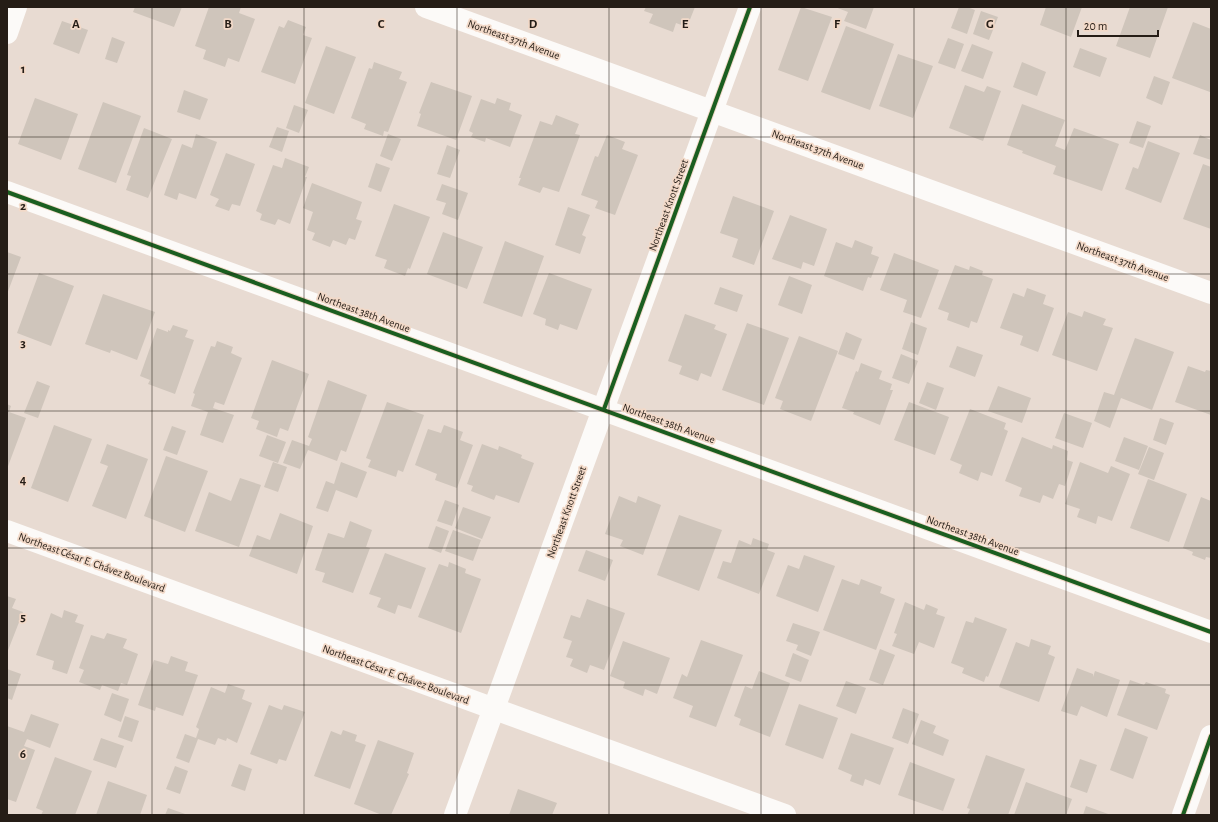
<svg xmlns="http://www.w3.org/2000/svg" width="1218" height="822" font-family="'Alegreya Sans',sans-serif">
<rect width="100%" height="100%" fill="#e8dbd2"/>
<path fill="#cfc5bb" d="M135 7H182L174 27 133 12Z
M209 7H241L239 13 255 19 239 62 228 58 225 67 203 59 206 50 195 46Z
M646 7H695L687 27 676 23 673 32 649 23 653 14 644 11Z
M801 7 832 17 808 81 778 70Z
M835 7H874L866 29 844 21 848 12Z
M959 7H967L975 10 967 34 951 28Z
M1046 7H1082L1071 37 1040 25Z
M1130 7H1168L1150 58 1116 46Z
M981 11 998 17 989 40 973 34Z
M288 20 306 27 303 35 312 38 295 84 261 72 279 26 284 28Z
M62 21 88 30 79 54 53 44Z
M1193 22 1211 29 1210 92 1172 78Z
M846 26 894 44 870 110 821 92Z
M112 37 125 42 117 63 105 59Z
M948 38 964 44 955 69 938 63Z
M972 44 993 52 983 79 961 71Z
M326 46 356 57 334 114 305 103Z
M1080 48 1107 58 1100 77 1073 67Z
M898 54 933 66 913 118 879 106Z
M374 62 402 72 399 79 407 82 388 132 384 131 383 136 364 129 366 124 351 118 369 68 372 69Z
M1022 62 1046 72 1037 96 1013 87Z
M1154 76 1170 82 1162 105 1146 98Z
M431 82 472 96 456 140 417 126 421 114 419 113Z
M965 85 984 92 987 86 1001 91 983 141 949 128Z
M184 90 208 99 200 120 177 112Z
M35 98 78 114 61 160 18 144Z
M497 98 511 103 509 110 522 115 510 147 486 138 485 142 471 137 473 133 469 131 481 99 495 104Z
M103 102 141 116 116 183 78 169Z
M1022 104 1065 120 1055 146 1065 150 1074 128 1119 144 1102 191 1053 174 1056 166 1022 153 1023 151 1007 145Z
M294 105 308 110 299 133 286 128Z
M556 115 579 124 575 134 580 135 559 192 543 187 540 193 518 185 521 178H519L540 121 552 125Z
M1137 121 1151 126 1143 148 1129 143Z
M277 127 289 131 282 152 269 147Z
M144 128 172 139 148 198 126 190 131 176 127 175Z
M196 134 217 142 196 199 179 193 177 200 164 195 182 144 192 148Z
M388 134 401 139 392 161 380 156Z
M607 135 625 142 622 149 638 155 615 215 595 208 598 201 581 195 595 156 598 157Z
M1200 135 1211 140V160L1193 154Z
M1148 141 1180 153 1161 203 1125 189 1133 167 1138 169Z
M447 145 460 150 450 178 437 174Z
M226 153 255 164 240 206 232 204 229 211 215 206 219 199 210 195Z
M285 158 309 167 305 177H307L290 224 278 219 275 225 260 220 262 214 256 211 273 165 282 168Z
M376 163 390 168 381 192 368 187Z
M1203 164 1211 167V229L1183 219Z
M312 183 362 202 356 219 362 221 355 240 349 238 346 245 333 240 330 247 312 240 315 233 307 230 313 212 303 208Z
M442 184 468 193 458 220 442 214 446 203 436 200Z
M733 196 774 211 754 265 732 257 738 239 720 233Z
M394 204 430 217 410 269 408 268 405 276 384 268 387 260 375 256Z
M568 207 590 215 582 235 586 237 580 254 555 245Z
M790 215 827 229 814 266 803 262 801 269 772 259Z
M443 232 483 247 467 289 427 274Z
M855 240 873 247 871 254 879 257 871 278 868 277 863 291 824 276 836 242 852 248Z
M505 241 544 256 522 317 483 303Z
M7 252 21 257 7 294Z
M894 253 939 270 921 318 903 312 907 300 880 290Z
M955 265 969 270 970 266 983 271 982 275 993 279 977 323 971 321 969 328 947 320 949 313 938 309Z
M39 273 74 286 51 346 17 333Z
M549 273 592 289 577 330 560 324 558 330 545 325 546 319 533 314Z
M789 276 812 285 802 314 778 305Z
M720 287 743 295 737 312 714 304Z
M1027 288 1046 295 1043 304 1054 308 1038 352 1020 345 1023 336 1000 328 1013 293 1024 297Z
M103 294 155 312 137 360 111 350 110 353 85 344Z
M1084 311 1106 319 1103 325 1113 328 1097 371 1052 355 1068 312 1082 317Z
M685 314 716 325 714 329 727 334 711 377 701 373 698 381 679 374 682 366 668 361Z
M911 322 927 328 918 355 902 349Z
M747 323 789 338 764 405 722 390Z
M173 325 188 330 185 337 194 340 175 394 148 384 150 380 140 376 157 328 168 332V330L170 331Z
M846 332 862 339 854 360 838 354Z
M799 336 838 351 811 421 780 409 783 401 775 398Z
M1135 338 1174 352 1152 410 1121 398 1110 428 1094 421 1104 392 1114 395Z
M217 341 233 347 231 353 242 358 224 405 215 402 213 408 234 415 223 443 200 435 208 412 191 406 195 394 193 393 211 346 215 347Z
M957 346 983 355 975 377 949 367Z
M901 354 918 361 909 384 892 378Z
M272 360 309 374 288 431 280 428 277 437 256 429 259 421 251 418Z
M861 363 882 371 879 379 892 384 890 390H893L880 425 853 414 854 412 842 408 856 371 858 372Z
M1188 366 1205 372 1206 370 1211 371V415L1175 402Z
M328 380 367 395 346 452 341 450 337 461 308 450 300 469 283 463 292 440 309 446 312 439 308 437Z
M37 381 50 386 38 418 24 413Z
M927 382 944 388 936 410 919 403Z
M998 386 1031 398 1022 423 988 411Z
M387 402 424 415 403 472 398 470 396 477 368 467 371 460 366 458Z
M909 402 949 417 935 455 894 440Z
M7 404 11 406 9 412 26 418 7 469Z
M970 409 1006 423 1004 429 1008 431 992 476 981 472 978 481 959 473 962 465 950 460Z
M1064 413 1092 423 1083 448 1055 438Z
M1160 418 1174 423 1166 445 1153 440Z
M54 425 92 439 68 502 31 488Z
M444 425 463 432 460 440 473 445 457 488 435 480 437 474 415 465 428 429 441 433Z
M172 426 186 431 177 455 163 450Z
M267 435 286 442 278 463 259 456Z
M1022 437 1052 449 1053 445 1068 451 1067 460 1073 462 1065 486 1059 484 1053 499 1043 495 1040 503 1019 496 1022 488 1005 481Z
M1124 437 1148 446 1139 470 1115 461Z
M107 444 148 459 126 519 92 506 108 466 100 463Z
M482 444 498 450 499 446 522 455 521 458 534 463 519 503 496 495 494 500 471 491 473 486 467 484Z
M1149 447 1164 453 1154 480 1138 474Z
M166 456 208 471 185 532 144 516Z
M273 462 287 467 278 492 264 487Z
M341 462 367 472 357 498 336 490 328 512 316 508 326 481 334 484Z
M1080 462 1108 473 1111 466 1130 474 1112 521 1098 516 1096 524 1077 517 1080 509 1065 504Z
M240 478 261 485 239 547 195 531 209 492 231 501Z
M1148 479 1187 494 1169 542 1130 528Z
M619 496 636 503 638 496 661 505 643 555 620 546 623 540 605 534Z
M1201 497 1211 501V558L1206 557 1205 560 1192 555 1193 552 1183 548Z
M445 500 459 505 452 526 437 521Z
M463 507 491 517 482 539 455 528Z
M280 513 313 526 297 574 249 556 257 535 270 540Z
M679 515 722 530 699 591 657 575Z
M350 521 372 530 366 547 370 548 353 593 322 582 325 573 315 570 328 533 344 538Z
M436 526 449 531 441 553 428 548Z
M453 530 481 540 473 561 445 551Z
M753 538 769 544 767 550 775 553 759 594 717 578 723 561 731 563 739 540 751 545Z
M586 550 613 560 605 581 578 571Z
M385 553 426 568 411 609 398 605 395 614 377 607 381 598 369 594Z
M804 555 835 566 818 612 776 596 788 565 799 569Z
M449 562 466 569 465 573 481 579 461 633 418 617 439 564 448 567Z
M842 579 859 585 861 579 882 587 880 593 895 599 876 650 823 630Z
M7 596 16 599 12 608 23 612 7 653Z
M587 599 625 613 604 670 590 665 587 673 570 666 573 659 566 657 572 641 563 638 571 615 580 618Z
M905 602 924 610 926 604 938 609 936 614 945 617 934 648 919 642 914 654 892 646 897 634 894 633Z
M64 610 78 615 75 622 84 625 67 674 52 669 54 661 36 655 51 613 62 618Z
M975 617 1007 629 988 677 986 676 984 682 962 673 964 668 951 663 966 621 973 623Z
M793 623 820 632 811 656 796 650 798 645 786 641Z
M107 633 127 639 123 648 138 654 127 685 121 683 118 691 102 685 100 690 79 682 84 670 79 668 91 635 104 639Z
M1031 639 1051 646 1048 654 1055 657 1039 702 999 687 1016 642 1029 647Z
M701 640 743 655 716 727 689 717 693 706 673 698 682 674 687 677Z
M623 641 670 658 657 694 645 689 643 696 623 688 625 682 610 676Z
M880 649 895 655 883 685 869 680Z
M793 653 809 660 801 682 785 676Z
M171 656 188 662 185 671 198 675 183 716 156 707 155 711 138 705 154 660 168 664Z
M1077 668 1093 674V677L1095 671 1120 680 1107 717 1081 706 1077 716 1061 711Z
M7 669 21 674 12 700 7 698Z
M759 671 790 683 770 737 739 725 741 719 734 716 745 686 752 689Z
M1130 680 1144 685 1146 682 1166 689 1165 693 1170 695 1157 730 1117 715Z
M846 681 866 688 856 714 836 706Z
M228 684 245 690 242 699 252 703 237 743 227 738 226 741 218 738 215 745 198 739 189 763 176 758 185 734 196 738 199 729 196 727 211 687 225 693Z
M112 693 129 699 121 722 104 715Z
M799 704 838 718 823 759 785 745Z
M269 705 282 710 284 705 305 712 286 761 279 759 277 764 250 754Z
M903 708 919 714 908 744 892 738Z
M31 714 59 724 50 748 27 739 24 746 35 750 16 802 7 799V726L24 732Z
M125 716 139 721 132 742 118 737Z
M921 720 936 726 933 733 949 740 943 756 912 744Z
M1125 728 1148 737 1133 779 1110 770Z
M343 730 357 735 355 741 366 745 350 789 314 776 331 731 341 735Z
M851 733 894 748 880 785 865 779 863 786 850 781 852 775 838 769Z
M101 738 124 746 116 768 93 760Z
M378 740 414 753 407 773 409 774 391 815H382L354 804Z
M986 755 1025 769 1008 815H967L970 809 967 808Z
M55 757 92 771 75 815H41L43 811 36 808Z
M1080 759 1097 765 1087 793 1070 787Z
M910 762 955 779 943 811 898 795Z
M239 764 252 769 245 791 231 786Z
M175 766 188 771 180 794 166 789Z
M108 781 147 795 140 815H96Z
M1026 782 1072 799 1066 815H1014Z
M518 789 557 803 552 815H509Z
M1086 806 1111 815H1083Z
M168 808 188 815H165Z"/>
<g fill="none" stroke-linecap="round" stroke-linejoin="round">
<path stroke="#fcfaf8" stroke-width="22" d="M426 7 1211 293
M7 33 16 7
M7 192 1211 632
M7 531 785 815
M1183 815 1211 736"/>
<path stroke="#fcfaf8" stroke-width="22" d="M455 815 750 7"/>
<defs>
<path id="cycleway" d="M7 192 1211 632
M604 409 750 7
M1183 815 1211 736"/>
</defs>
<use href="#cycleway" stroke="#f2d9c8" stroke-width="6"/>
<use href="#cycleway" stroke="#1b5e20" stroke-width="4"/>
</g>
<path fill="none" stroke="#251d16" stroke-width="1" stroke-opacity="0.55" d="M152 7V815M304 7V815M457 7V815M609 7V815M761 7V815M914 7V815M1066 7V815M7 137H1211M7 274H1211M7 411H1211M7 548H1211M7 685H1211"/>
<g text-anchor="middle" stroke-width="3.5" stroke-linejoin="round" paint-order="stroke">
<g font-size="11" fill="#251d16" stroke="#f2d9c8">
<text transform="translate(514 39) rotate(20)" y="4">Northeast 37th Avenue</text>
<text transform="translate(818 149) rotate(20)" y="4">Northeast 37th Avenue</text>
<text transform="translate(668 205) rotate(-70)" y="4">Northeast Knott Street</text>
<text transform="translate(1123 261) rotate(20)" y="4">Northeast 37th Avenue</text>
<text transform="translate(364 312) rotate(20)" y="4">Northeast 38th Avenue</text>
<text transform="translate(669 423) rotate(20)" y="4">Northeast 38th Avenue</text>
<text transform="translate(566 512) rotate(-70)" y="4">Northeast Knott Street</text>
<text transform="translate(973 535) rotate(20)" y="4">Northeast 38th Avenue</text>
<text transform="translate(92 562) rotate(20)" y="4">Northeast César E. Chávez Boulevard</text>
<text transform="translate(396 674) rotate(20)" y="4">Northeast César E. Chávez Boulevard</text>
</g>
</g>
<g font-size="13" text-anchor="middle" font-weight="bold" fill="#251d16" stroke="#f2d9c8" stroke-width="3.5" stroke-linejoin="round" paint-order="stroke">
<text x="76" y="28">A</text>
<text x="228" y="28">B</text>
<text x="381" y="28">C</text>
<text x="533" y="28">D</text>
<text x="685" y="28">E</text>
<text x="837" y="28">F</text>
<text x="990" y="28">G</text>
<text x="23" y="73">1</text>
<text x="23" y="210">2</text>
<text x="23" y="347">3</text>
<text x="23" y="484">4</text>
<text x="23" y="621">5</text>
<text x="23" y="758">6</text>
</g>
<rect width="1218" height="822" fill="none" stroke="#251d16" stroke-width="16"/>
<path d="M1078 30v6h80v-6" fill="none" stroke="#251d16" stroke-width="2"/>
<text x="1084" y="30" font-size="12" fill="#251d16" stroke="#f2d9c8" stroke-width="3" paint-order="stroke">20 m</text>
</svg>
